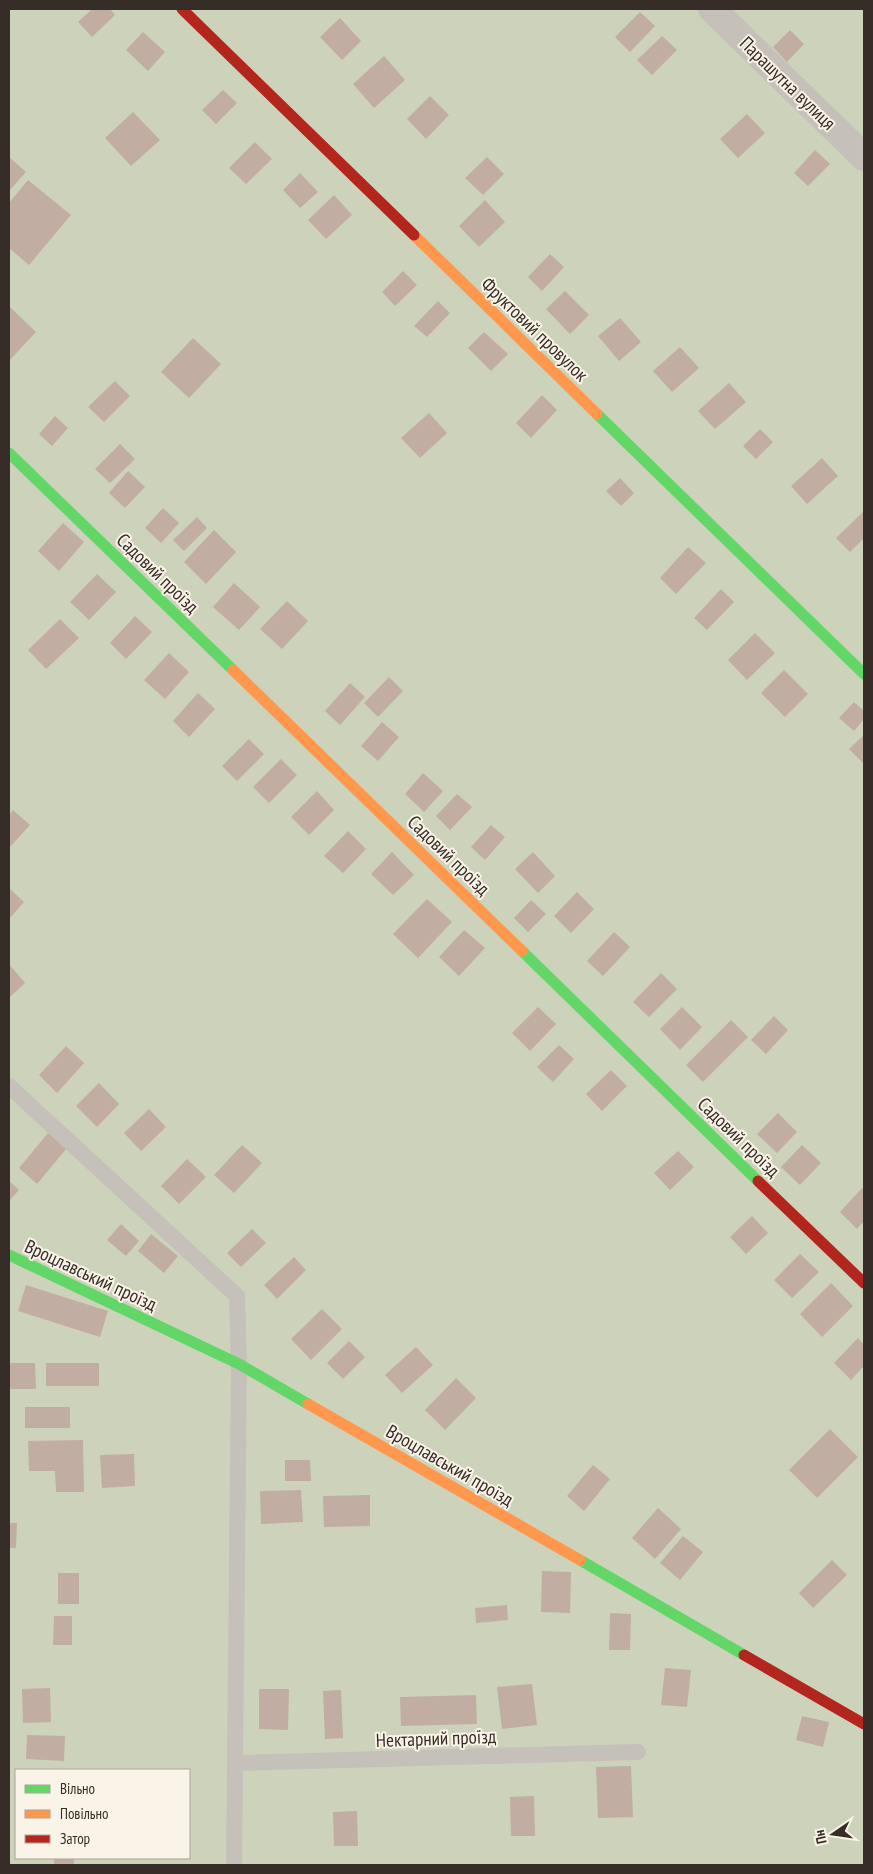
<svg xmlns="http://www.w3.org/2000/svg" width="873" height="1874" font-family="'PT Sans Narrow',sans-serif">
<rect width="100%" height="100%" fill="#ede8e0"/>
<path fill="#cdd3ba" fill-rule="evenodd" d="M9 9H864V1865H9ZM16 1770H189V1858H16Z"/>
<path fill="#c1ada2" d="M92 9H110L115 15 92 37 78 22Z
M640 12 655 26 630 52 615 37Z
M340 18 361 41 342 60 320 37Z
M790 30 804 44 787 62 773 47Z
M143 32 165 52 148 71 126 50Z
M662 36 677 50 652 75 637 60Z
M384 56 405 80 374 108 353 84Z
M223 90 237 103 216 124 202 110Z
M430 96 449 115 426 139 407 119Z
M133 112 160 140 131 166 105 138Z
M747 114 765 133 738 158 720 139Z
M255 142 272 159 246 184 229 168Z
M815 150 830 164 808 186 794 173Z
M9 157 26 172 9 191Z
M487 157 504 174 483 195 465 178Z
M300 173 318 192 300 208 283 190Z
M28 180 71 215 29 265 9 248V203Z
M334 195 352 215 326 239 308 220Z
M485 200 505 222 479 247 459 226Z
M550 254 564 267 542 291 528 277Z
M403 271 417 285 395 306 382 292Z
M565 291 589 315 570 334 546 309Z
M438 301 450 313 427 337 414 326Z
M9 306 36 332 9 361Z
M620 318 641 342 619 361 598 336Z
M484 332 508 354 491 371 468 348Z
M193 338 221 364 189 398 161 372Z
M680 347 699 368 672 392 653 371Z
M115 381 130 396 104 422 88 407Z
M729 383 746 402 715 429 698 411Z
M542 395 557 410 531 438 516 423Z
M429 413 447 433 420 458 401 438Z
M55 416 68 428 52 446 39 434Z
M760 429 773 442 756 459 743 446Z
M120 444 135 459 110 483 95 469Z
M822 458 838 476 807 504 791 486Z
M128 471 145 487 125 508 109 493Z
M620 478 634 493 621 506 606 491Z
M163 508 179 523 161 543 145 528Z
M864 511V538L850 552 836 538Z
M197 517 207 528 184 551 173 540Z
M63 523 84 542 59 571 38 551Z
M214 530 236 552 206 584 184 562Z
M688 547 706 563 676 594 660 578Z
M97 574 116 592 89 620 70 602Z
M234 583 260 607 239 630 213 607Z
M721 589 734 602 707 630 694 618Z
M287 601 308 621 282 649 260 629Z
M135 616 152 632 126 659 110 643Z
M60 619 79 638 46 669 28 650Z
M755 633 775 653 747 680 728 660Z
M169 653 189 672 165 699 144 680Z
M784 670 808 694 785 717 761 693Z
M389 677 403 691 378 717 364 703Z
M350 683 365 697 340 725 325 711Z
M198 693 215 709 189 737 173 721Z
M854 702 864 711V719L854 731 839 718Z
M382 722 399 737 378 761 361 746Z
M864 735V764L849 749Z
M249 739 264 754 237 781 222 766Z
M281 759 297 775 269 803 253 787Z
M423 773 443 791 424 812 405 794Z
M317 791 334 810 309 835 291 817Z
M457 794 472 807 450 830 436 816Z
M13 810 30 825 9 848V815Z
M491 825 505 837 485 860 471 847Z
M348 831 366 849 343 873 324 856Z
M392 852 414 875 393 895 371 874Z
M533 852 555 876 538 893 515 869Z
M9 888 24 902 9 919Z
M577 892 594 909 571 933 554 916Z
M427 899 452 922 418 958 393 934Z
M531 900 546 914 528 932 514 918Z
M464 930 485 948 459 976 439 957Z
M614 932 630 947 603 976 587 961Z
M9 964 25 983 9 998Z
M661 973 677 989 649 1017 633 1002Z
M538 1007 556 1024 530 1051 512 1033Z
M682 1007 702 1027 680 1050 660 1029Z
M774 1016 788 1030 766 1054 751 1040Z
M731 1020 748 1037 703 1082 686 1065Z
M559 1045 574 1059 553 1082 537 1067Z
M66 1046 84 1063 57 1093 39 1075Z
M611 1070 627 1086 602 1111 586 1094Z
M99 1083 119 1104 97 1127 76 1106Z
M149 1109 166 1127 141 1151 124 1133Z
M778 1113 797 1132 777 1153 757 1134Z
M48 1133 67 1148 37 1184 19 1168Z
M242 1145 262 1163 234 1193 214 1175Z
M802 1145 821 1163 800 1185 781 1167Z
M678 1151 694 1167 670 1190 654 1173Z
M187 1159 206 1177 179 1204 161 1186Z
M9 1181 19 1190 9 1201Z
M862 1188 864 1191V1221L857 1229 840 1212Z
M752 1216 768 1233 746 1254 730 1237Z
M121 1224 139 1241 126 1256 107 1240Z
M252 1229 266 1243 241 1267 227 1253Z
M151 1234 178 1256 164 1273 138 1251Z
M800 1254 819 1272 792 1298 774 1280Z
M294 1257 306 1270 277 1299 264 1285Z
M831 1283 853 1306 822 1337 800 1314Z
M26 1285 108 1311 100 1337 18 1311Z
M322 1309 342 1329 311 1360 291 1339Z
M858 1338 864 1345V1366L851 1380 834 1363Z
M349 1341 365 1357 343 1379 327 1363Z
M416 1347 433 1365 402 1393 385 1375Z
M9 1363H35L36 1389H9Z
M46 1363H99V1386H46Z
M456 1378 476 1398 445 1430 425 1410Z
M25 1407H70V1428H25Z
M830 1429 858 1457 817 1498 789 1470Z
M83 1440 84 1492H56L55 1471H29L28 1441Z
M134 1454 135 1486 102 1488 100 1455Z
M285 1460H310L311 1481H285Z
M593 1465 610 1479 584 1511 567 1496Z
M301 1490 303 1522 261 1524 260 1491Z
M370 1495V1526L324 1527 323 1496Z
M658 1508 681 1529 655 1559 632 1538Z
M9 1523H17L16 1548H9Z
M683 1536 703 1552 680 1580 660 1563Z
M832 1560 847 1575 813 1608 799 1593Z
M542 1571 571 1572 570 1613 541 1612Z
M58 1573H79V1604H58Z
M507 1605 508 1620 476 1623 475 1608Z
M610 1613 631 1614 630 1650H609Z
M54 1616H72V1645H53Z
M665 1668 691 1670 687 1707 661 1705Z
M532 1684 537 1725 502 1729 497 1687Z
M50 1688 51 1722 23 1723 22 1689Z
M259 1689H289L288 1730 259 1729Z
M341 1690 343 1738 325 1739 323 1691Z
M476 1695 477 1724 401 1726 400 1697Z
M802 1716 829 1722 823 1747 796 1740Z
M27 1735 65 1736 64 1761 26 1759Z
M631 1766 633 1817 598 1818 596 1767Z
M534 1796 535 1836H511L510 1797Z
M357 1811 358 1846H334L333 1812Z
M54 1858H74V1865H54Z"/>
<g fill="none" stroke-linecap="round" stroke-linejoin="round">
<path stroke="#c6c0ba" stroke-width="16" d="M9 1086 237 1296 239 1364 234 1865
M235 1763 638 1752"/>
<path stroke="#c6c0ba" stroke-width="28" d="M712 9 864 157"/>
<path stroke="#63d668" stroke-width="11" d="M597 414 864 674
M9 453 233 670
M522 951 758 1181
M9 1255 239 1364 308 1404
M580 1560 744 1655"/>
<path stroke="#ff974d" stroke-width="11" d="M414 235 597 414
M233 670 522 951
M308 1404 580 1560"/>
<path stroke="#b3261e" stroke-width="11" d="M182 9 414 235
M758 1181 864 1283
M744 1655 864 1724"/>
</g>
<g text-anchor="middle" stroke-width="4" stroke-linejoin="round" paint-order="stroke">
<g font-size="19" fill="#372d28" stroke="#faf3e8">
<text transform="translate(788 83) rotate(44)" y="7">Парашутна вулиця</text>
<text transform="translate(535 329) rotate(44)" y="7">Фруктовий провулок</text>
<text transform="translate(158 573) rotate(44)" y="7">Садовий проїзд</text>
<text transform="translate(449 855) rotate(44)" y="7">Садовий проїзд</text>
<text transform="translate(739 1137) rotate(44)" y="7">Садовий проїзд</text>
<text transform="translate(91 1275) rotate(25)" y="7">Вроцлавський проїзд</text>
<text transform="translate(450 1465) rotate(30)" y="7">Вроцлавський проїзд</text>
<text transform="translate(436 1738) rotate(-2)" y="7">Нектарний проїзд</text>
</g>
</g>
<rect width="873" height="1874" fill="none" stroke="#372d28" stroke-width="20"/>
<rect x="15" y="1769" width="175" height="90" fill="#faf3e8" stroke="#aca49b"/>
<rect x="25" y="1785" width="25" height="8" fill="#63d668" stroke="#aca49b"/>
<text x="60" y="1794" font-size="15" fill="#372d28">Вільно</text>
<rect x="25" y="1810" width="25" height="8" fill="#ff974d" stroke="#aca49b"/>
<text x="60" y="1819" font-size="15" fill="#372d28">Повільно</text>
<rect x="25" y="1835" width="25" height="8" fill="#b3261e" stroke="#aca49b"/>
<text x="60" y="1844" font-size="15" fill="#372d28">Затор</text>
<g transform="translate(833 1834) rotate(257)" stroke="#faf3e8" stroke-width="4" paint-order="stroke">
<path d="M0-4L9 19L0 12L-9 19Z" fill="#372d28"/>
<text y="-8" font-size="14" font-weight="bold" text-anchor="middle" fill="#372d28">Пн</text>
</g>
</svg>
